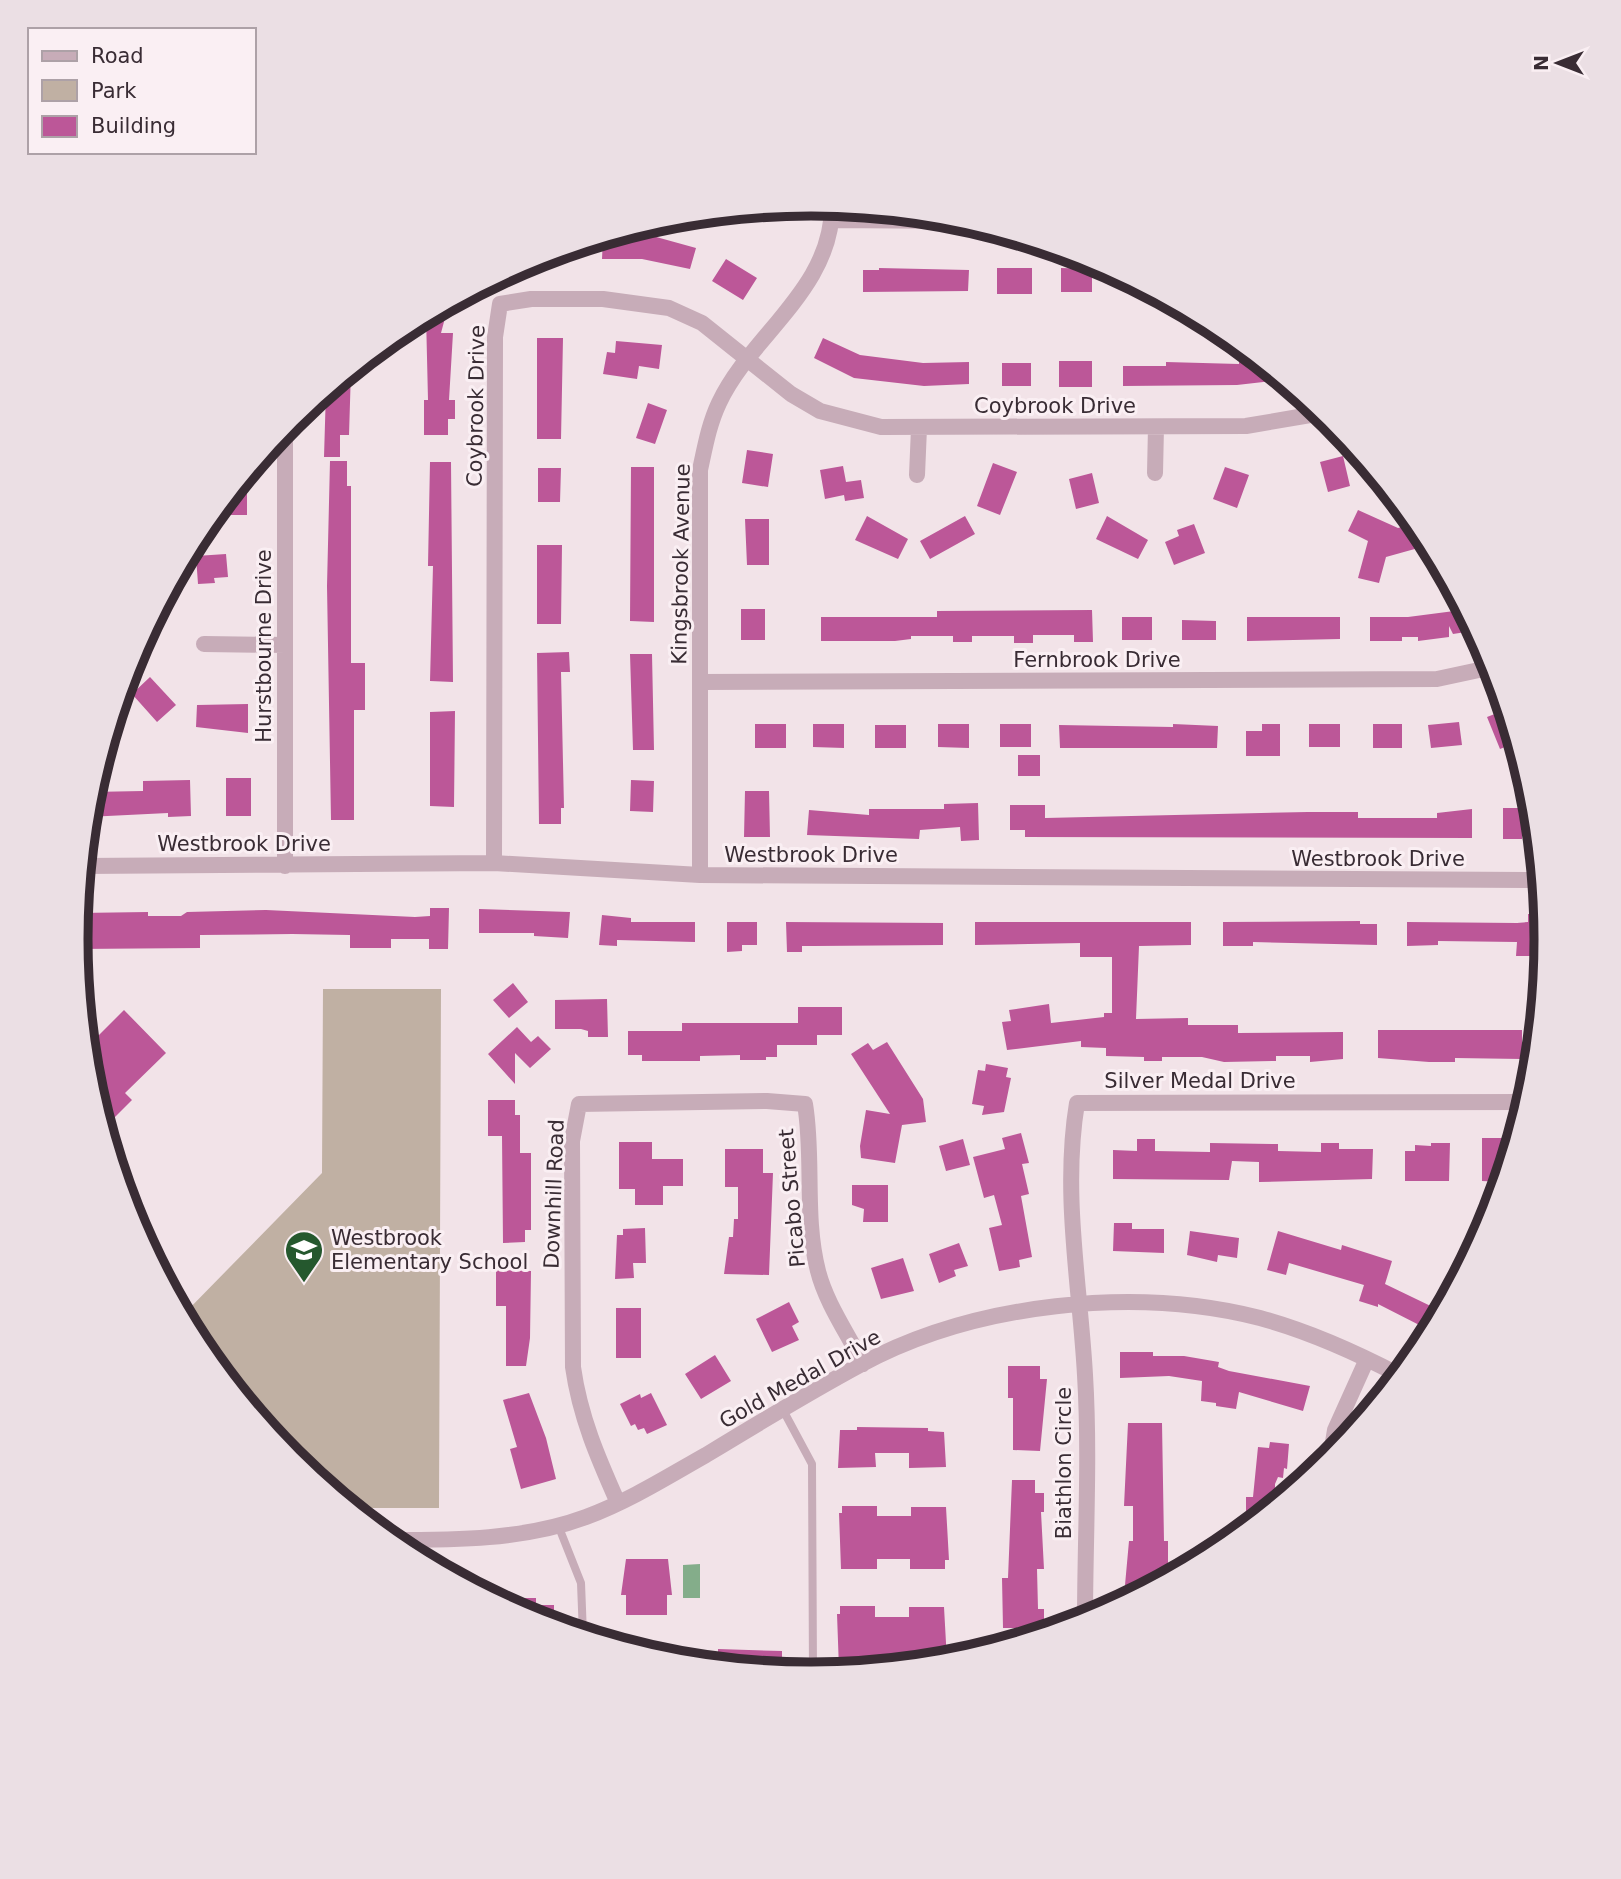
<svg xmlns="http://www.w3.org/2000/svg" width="1621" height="1879" font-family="'DejaVu Sans',sans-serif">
<rect width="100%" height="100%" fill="#f2e3e8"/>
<path fill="#c0b0a3" d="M323 989H441L439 1508H350L290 1459 199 1348 182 1316 322 1173Z"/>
<path fill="#84ad8a" d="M700 1564V1598H683V1565Z"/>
<path fill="#bc5798" d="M612 235H649L696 248 690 269 642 259H602L603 238Z
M726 259 757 278 743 300 712 281Z
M879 268 969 270 968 291 863 292V270H879Z
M997 268H1032V294H997Z
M1061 268 1092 269V292H1061Z
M449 303 441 333H453L449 400H455V419H448V435H424V400H428L426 315Z
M537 338H563L561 439H537Z
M823 338 860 355 923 363 969 362V384L924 386 854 378 814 358Z
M616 341 662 345 659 369 639 366 637 379 603 374 607 352 615 353Z
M1255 358 1282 380 1237 385 1123 386V366H1166V362L1239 364V360Z
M1059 361H1092V387H1059Z
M1002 363H1031V386H1002Z
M351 370 349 435H340V457H324L326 390Z
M648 403 667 410 655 444 636 438Z
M747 450 773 454 768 487 742 483Z
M1343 456 1350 486 1328 492 1320 462Z
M330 461H347V486H351V663H365V710H354V820H331L327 586Z
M430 462H451L453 682 430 681 433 566H428Z
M993 463 1017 472 1000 515 977 506Z
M843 466 846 482 861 480 864 498 845 501 844 495 825 499 820 470Z
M631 467H654V622L630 621Z
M1225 467 1249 475 1237 508 1213 499Z
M538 468H561L560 502H538Z
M1092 473 1099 503 1076 509 1069 479Z
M233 489H247V515H213Z
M1358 510 1398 528 1415 523 1429 545 1386 557 1379 583 1358 578 1368 541 1348 531Z
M867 516 908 539 898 559 855 540Z
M965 516 975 534 930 559 920 541Z
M1107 516 1148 540 1138 559 1096 539Z
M745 519H769V565H747Z
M1194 524 1205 553 1174 565 1165 542 1179 536 1177 530Z
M537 545H562L561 624H537Z
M226 554 228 577 214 578 215 583 198 584 196 556Z
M741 609H765V640H741Z
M1092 610 1093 642H1074V635H1033V643H1014V636H972V642H953V636H911V639L895 641H821V617H937V611Z
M1462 610 1466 632 1453 634 1449 626V637L1418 641V637H1402V641H1370V617H1408Z
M1122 617H1152V640H1122Z
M1247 617H1340V639L1247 641Z
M1182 620 1216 621V640H1182Z
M569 652 570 672H561L564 808H561V824H539L537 653Z
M630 654H652L654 750H633Z
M150 677 176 705 157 722 132 694Z
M248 704V733L196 727 197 705Z
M1505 710 1515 743 1500 749 1487 717Z
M455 711 454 807 430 806V712Z
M1459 722 1462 745 1431 748 1428 725Z
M755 724H786V748H755Z
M813 724H844V748L813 747Z
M938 724H969V748L938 747Z
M1000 724H1031V747H1000Z
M1173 724 1218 726 1217 748H1060L1059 725 1173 727Z
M1262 724H1280V756H1246V731H1262Z
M1309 724H1340V747H1309Z
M1373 724H1402V748H1373Z
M875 725H906V748H875Z
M1018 755H1040V776H1018Z
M226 778H251V816H226Z
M190 780 191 816 168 817V813L87 817 91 792 143 791V781Z
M631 780 654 781 653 812 630 811Z
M745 791H769L770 837H744Z
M978 803 979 840 961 841 960 827 920 830 919 839 807 835 809 810 869 815V809H944V804Z
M1010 805H1045V818L1308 812H1358V818H1437V813L1472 809V838L1025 837V830H1010Z
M1503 808H1533L1535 831 1522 830V839H1503Z
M430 908H449L448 949H429V939H391V948H350V935L292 934 200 935V948L76 949 78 913 148 912V916H181L187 912 266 910 415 917 430 916Z
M479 909 570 912 568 938 534 936V933H479Z
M1528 914H1543L1544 956H1516L1517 942 1438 941V945L1407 946V922L1517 923 1528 922Z
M602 915 631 918V922H695V942L617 940V946L599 945Z
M1360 921V924H1377V945L1253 942V946H1223V922Z
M727 922H757V945H742V951L727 952Z
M786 922 943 923V945L815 946H802V952H787Z
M975 922H1191V945L1139 946 1136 1019 1188 1018V1025H1238V1033L1343 1032V1059L1310 1062V1056H1276V1061L1224 1062 1202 1057H1162V1061H1144V1057L1106 1056V1048L1081 1047V1041L1007 1050 1002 1022 1011 1021 1009 1010 1049 1004 1051 1023 1104 1017V1013H1112V957H1080V943L975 945Z
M513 983 528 1002 509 1018 493 1000Z
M607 999 608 1037H588V1031L581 1029H555V1000Z
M798 1007H842V1035H817V1045H777V1057H766V1060H740V1055L700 1056V1061H642V1055H628V1031H682V1023H798Z
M124 1010 166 1053 125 1093 132 1100 103 1129 89 1083 86 1048Z
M517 1027 531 1042 538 1036 551 1049 530 1068 515 1053V1084L488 1054Z
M1378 1030H1522V1059L1455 1058V1062H1429L1378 1058Z
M887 1042 923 1099 926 1122 902 1125 895 1163 861 1158 860 1146 866 1110 890 1114 851 1054 868 1043 873 1050Z
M986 1064 1008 1068 1006 1077 1011 1078 1004 1112 982 1115 984 1106 972 1104 978 1070 985 1071Z
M488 1100H515V1115H520V1153H531V1230H525V1242L503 1243 502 1136H488Z
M1021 1133 1029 1163 1022 1164 1029 1194 1021 1196 1032 1257 1019 1260 1020 1267 999 1271 989 1228 1002 1225 994 1195 984 1198 973 1157 1005 1149 1002 1138Z
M1482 1138H1515L1502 1182 1482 1181Z
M963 1139 970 1165 946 1171 939 1146Z
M1137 1139H1155V1151L1210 1152V1143L1278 1144V1151L1321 1152V1143H1339V1149H1373L1372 1179 1259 1182V1162L1232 1161 1229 1180 1113 1179V1150L1137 1151Z
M619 1142H652V1159H683V1186H663V1205H635V1189H619Z
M1431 1143H1450L1449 1181H1405V1151H1415V1145L1431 1146Z
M725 1149H763V1173H773L769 1275 724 1274 729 1237H733L734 1219H738V1187H725Z
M852 1185H888V1222H863L864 1209 852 1205Z
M1114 1223H1132V1229H1164V1253L1113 1251Z
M645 1228 646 1263H633L634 1278 615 1279 617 1235H623V1229Z
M1190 1231 1239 1238 1237 1258 1218 1255 1217 1262 1187 1255Z
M1278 1231 1341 1250 1342 1245 1392 1261 1385 1284 1441 1311 1431 1331 1378 1304V1307L1359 1301 1364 1285 1289 1263 1286 1275 1267 1270Z
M959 1243 968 1266 954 1270 956 1276 939 1283 929 1254Z
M903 1258 914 1291 881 1299 871 1268Z
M496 1270 531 1271 530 1338 526 1366H506V1306H496Z
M789 1302 799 1322 792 1326 799 1340 772 1352 756 1319Z
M616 1308H641V1358H616Z
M1120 1352H1153V1356H1184L1219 1362 1218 1367 1229 1371 1310 1386 1303 1411 1239 1392 1236 1409 1216 1406V1403L1201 1401 1202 1381 1169 1376 1120 1378Z
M715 1355 731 1381 701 1399 685 1374Z
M1008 1366H1040V1379H1047L1040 1451 1013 1450V1398H1008Z
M529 1393 546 1438 556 1479 521 1489 510 1449 517 1447 503 1400Z
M651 1393 667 1425 647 1434 644 1428 638 1430 635 1424 631 1426 620 1404 640 1394 641 1398Z
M1128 1423H1162L1164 1541H1168V1578L1156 1585H1125L1129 1541H1133V1506H1124Z
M857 1427 928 1428V1431L944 1432 946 1467 909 1468V1453H875L876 1467 838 1468 840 1430H857Z
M1270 1442 1289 1444 1287 1469 1284 1468 1283 1478 1278 1477 1275 1484V1505L1246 1528V1497H1253L1258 1447 1269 1448Z
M1012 1480H1035V1493H1044V1512H1041L1044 1569H1037L1038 1609H1044V1628H1003L1002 1578H1008Z
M842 1506H877V1516H911V1507H946L949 1560H945V1569H910V1559H877V1569H841L839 1513H842Z
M626 1559H668L672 1595H667V1615H626V1595H621Z
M518 1598H536V1605H554V1626L529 1619 503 1605H518Z
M840 1606H875V1617H909V1607H944L947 1661 909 1665V1659H875V1668L839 1669 837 1614H840Z
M718 1649 782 1651V1672L718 1666Z"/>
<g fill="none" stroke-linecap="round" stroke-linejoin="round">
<path stroke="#c7acb8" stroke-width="8" d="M783 1410 812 1464 813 1674
M558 1525 581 1583 583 1635"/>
<path stroke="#c7acb8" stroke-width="16" d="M832 220 961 221
M1155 473 1156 427
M917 475 919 428
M204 644 285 645
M700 682 1437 679 1493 667
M494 863 495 337 500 304 531 299H603L669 308 702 323 791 394 820 411 881 427 1246 426 1322 413
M83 866 494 863 700 875 1540 880
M285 866V427
M700 875V470C705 447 709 424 719 403 751 335 832 289 832 206
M1330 1460 1335 1430 1367 1359
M618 1503C598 1458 580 1417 573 1367L572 1141 579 1104 767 1101 805 1104C814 1158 804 1217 818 1271 826 1303 848 1334 863 1364
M389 1540C455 1540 524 1540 586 1517 629 1501 667 1477 706 1455 757 1424 808 1393 860 1365 974 1303 1135 1286 1260 1318 1308 1331 1355 1352 1399 1375
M1085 1621C1085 1539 1090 1456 1085 1375 1080 1285 1062 1193 1077 1103L1526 1102"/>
</g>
<defs>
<symbol id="school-pin" viewBox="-11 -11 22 30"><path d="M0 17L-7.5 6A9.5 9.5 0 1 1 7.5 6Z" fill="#25582e" stroke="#faeff3"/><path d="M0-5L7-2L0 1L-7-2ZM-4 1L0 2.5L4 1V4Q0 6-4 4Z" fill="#fff"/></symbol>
</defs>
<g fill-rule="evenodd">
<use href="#school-pin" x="282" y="1228" width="44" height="60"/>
</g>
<g text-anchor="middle" stroke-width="6" stroke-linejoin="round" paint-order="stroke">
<g font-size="21" fill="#392c34" stroke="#faeff3">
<text transform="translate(476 406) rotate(-89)" y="7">Coybrook Drive</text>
<text x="1055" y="413">Coybrook Drive</text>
<text transform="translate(681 564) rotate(-89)" y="7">Kingsbrook Avenue</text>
<text transform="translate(264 646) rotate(-90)" y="7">Hurstbourne Drive</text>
<text x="1097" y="667">Fernbrook Drive</text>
<text x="244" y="851">Westbrook Drive</text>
<text x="811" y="862">Westbrook Drive</text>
<text x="1378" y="866">Westbrook Drive</text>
<text x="1200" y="1088">Silver Medal Drive</text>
<text transform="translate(554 1194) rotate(-88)" y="7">Downhill Road</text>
<text transform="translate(792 1198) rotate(-95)" y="7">Picabo Street</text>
<text transform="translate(800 1379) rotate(-29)" y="7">Gold Medal Drive</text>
<text transform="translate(1064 1463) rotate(-90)" y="7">Biathlon Circle</text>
</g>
<g font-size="21" fill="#392c34" stroke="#faeff3" text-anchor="start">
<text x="331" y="1245">Westbrook<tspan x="331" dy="24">Elementary School</tspan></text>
</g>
</g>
<path d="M0 0H1621V1879H0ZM88 939a723 723 0 1 1 1446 0a723 723 0 1 1-1446 0Z" fill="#ebdfe4" fill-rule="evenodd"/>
<path fill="none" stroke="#392c34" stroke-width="9" d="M88 939a723 723 0 1 1 1446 0a723 723 0 1 1-1446 0Z"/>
<rect x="28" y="28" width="228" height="126" fill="#faeff3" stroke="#ada1a7" stroke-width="2"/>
<rect x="42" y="51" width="35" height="10" fill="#c7acb8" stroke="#ada1a7" stroke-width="2"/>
<text x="91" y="63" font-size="21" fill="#392c34">Road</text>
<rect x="42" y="80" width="35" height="21" fill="#c0b0a3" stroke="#ada1a7" stroke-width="2"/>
<text x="91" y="98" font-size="21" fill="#392c34">Park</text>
<rect x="42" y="116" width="35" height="21" fill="#bc5798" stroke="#ada1a7" stroke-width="2"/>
<text x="91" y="133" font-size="21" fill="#392c34">Building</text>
<g transform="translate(1558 63) rotate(270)" stroke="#faeff3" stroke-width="5" paint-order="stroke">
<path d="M0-5L12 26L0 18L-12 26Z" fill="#392c34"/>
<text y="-10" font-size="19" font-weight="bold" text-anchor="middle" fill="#392c34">N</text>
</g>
</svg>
